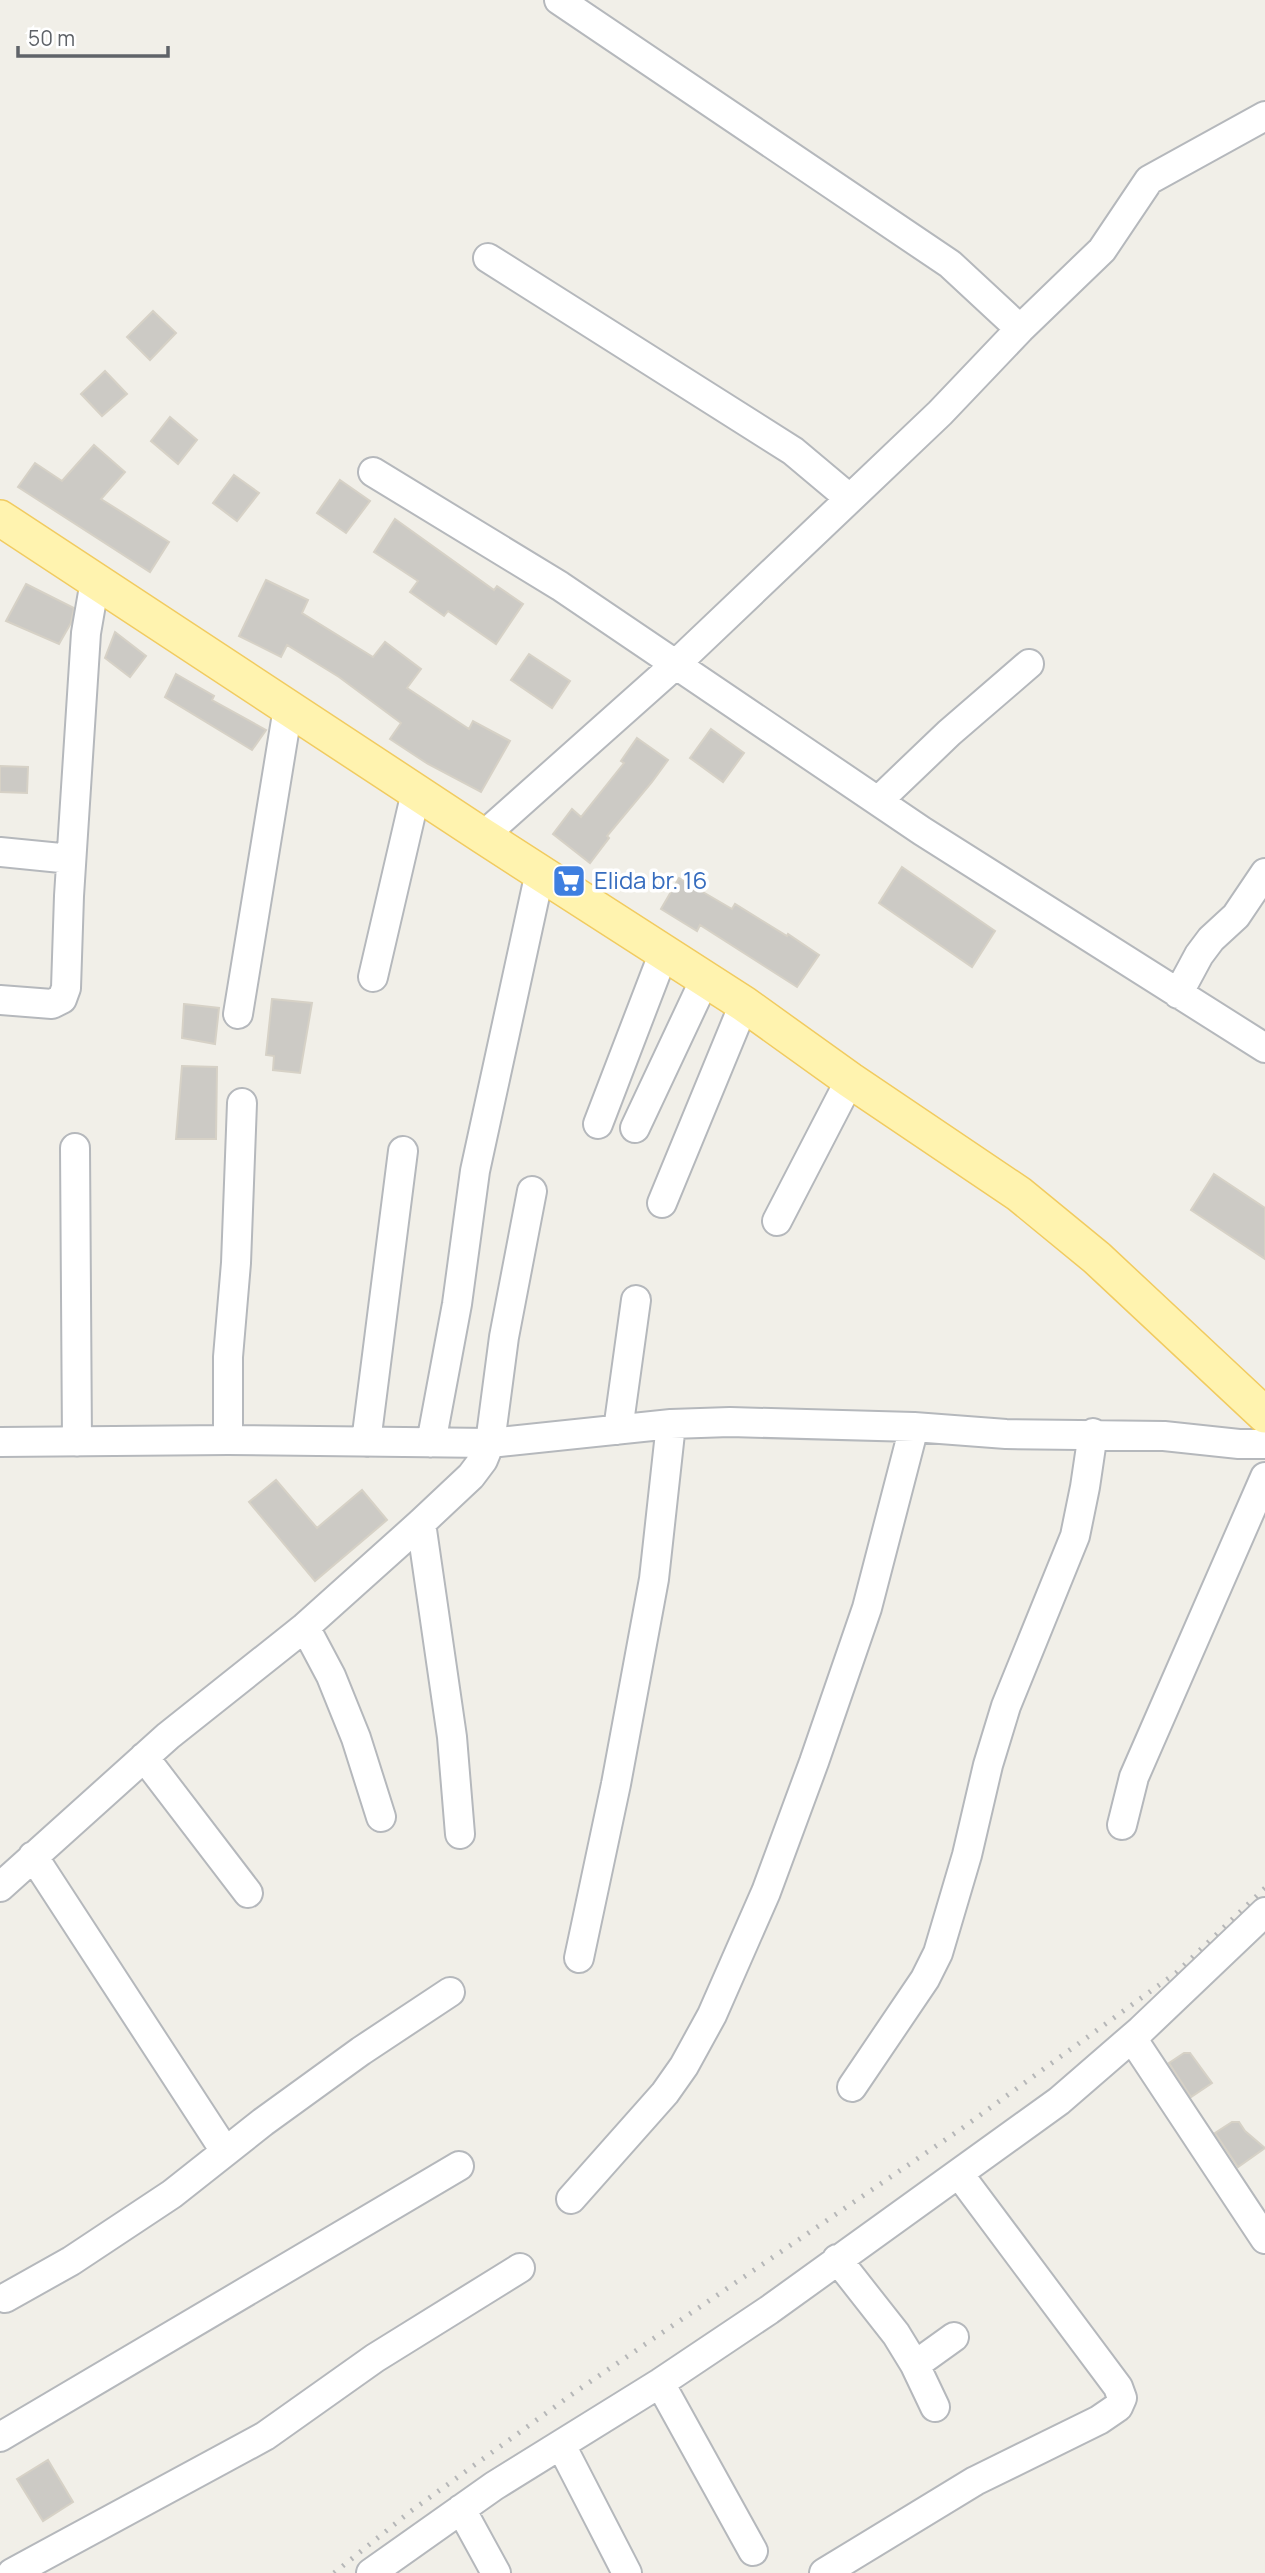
<svg xmlns="http://www.w3.org/2000/svg" width="1265" height="2573" font-family="Manrope,sans-serif">
<rect width="100%" height="100%" fill="#f1efe8"/>
<path fill="#cccac5" stroke="#d6d1c6" stroke-width="2" d="M153 311 176 333 150 360 127 337Z
M105 371 127 394 102 416 81 394Z
M170 417 197 440 178 464 151 441Z
M94 445 125 472 101 499 169 542 150 572 18 487 35 463 62 481Z
M234 475 259 493 237 521 213 503Z
M340 480 370 501 346 533 317 513Z
M395 519 494 590 497 586 523 604 496 644 448 611 444 616 410 592 418 581 374 552Z
M266 580 308 600 302 613 373 657 385 642 421 669 407 688 469 729 473 721 510 741 481 792 428 764 390 739 401 723 339 677 287 645 281 657 239 636Z
M26 584 74 608 71 623 59 644 6 621Z
M115 632 146 656 130 677 105 658Z
M529 654 570 681 552 708 511 680Z
M176 674 214 696 212 700 266 730 252 750 165 697Z
M711 729 744 753 723 782 690 758Z
M637 738 668 760 652 782 607 836 609 838 590 863 553 834 572 809 581 817 624 763 621 761Z
M0 766 28 767 27 793 0 792Z
M902 867 995 931 972 967 879 903Z
M679 878 732 909 735 904 787 936 788 934 819 955 797 987 700 925 697 931 661 909Z
M272 999 312 1003 300 1073 273 1070 274 1056 266 1055Z
M184 1004 219 1008 215 1044 182 1038Z
M182 1066 217 1067 216 1139H176Z
M1214 1174 1265 1208V1259L1191 1210Z
M276 1480 317 1528 362 1490 387 1520 315 1581 249 1502Z
M1184 2053H1190L1212 2083 1191 2097 1169 2063Z
M1232 2122H1239L1245 2131 1265 2148 1238 2167 1215 2133Z
M48 2460 73 2502 43 2521 17 2479Z"/>
<g fill="none" stroke-linecap="round" stroke-linejoin="round">
<defs>
<path id="minor" d="M559 0 950 264 1020 329
M488 258 793 451 849 498
M373 472 560 586 922 831 1265 1048
M878 801 949 733 1029 664
M483 836 675 665 940 413 1020 329 1102 250 1149 180 1265 116
M0 852 71 859
M373 977 416 792
M1178 994 1199 955 1211 939 1236 916 1265 873
M0 1000 52 1004 62 999 66 988 69 896 86 633 95 581
M238 1014 288 708
M598 1124 664 952
M635 1128 705 979
M75 1148 77 1442
M662 1203 744 1004
M777 1221 850 1080
M618 1430 636 1300
M228 1440V1357L236 1263 242 1103
M0 1442 228 1440 490 1443 504 1337 532 1191
M366 1442 403 1151
M431 1443 457 1304 475 1171 540 872
M421 1523 452 1737 460 1834
M305 1627 331 1676 356 1738 381 1817
M144 1757 248 1893
M1122 1825 1134 1777 1265 1477
M33 1856 225 2151
M0 1887 168 1736 305 1627 421 1523 471 1476 483 1460 490 1443 671 1424 730 1422 914 1427 1006 1434 1164 1436 1239 1444H1265
M579 1958 616 1784 654 1579 671 1424
M1132 2038 1265 2239
M852 2087 925 1979 938 1953 967 1855 988 1765 1006 1706 1075 1536 1085 1487 1093 1433
M571 2199 665 2093 684 2066 712 2015 766 1892 814 1762 867 1608 914 1427
M837 2259 896 2334 915 2365 935 2407
M5 2298 71 2261 172 2194 263 2122 361 2051 450 1992
M915 2365 954 2337
M660 2383 753 2551
M0 2437 459 2166
M561 2445 627 2573
M461 2509 496 2573
M12 2573 265 2436 375 2358 520 2268
M371 2573 494 2486 660 2383 769 2310 1059 2101 1141 2030 1265 1912
M824 2573 975 2481 1099 2420 1118 2407 1122 2398 1118 2387 959 2174"/>
<path id="major" d="M0 518 483 836 744 1004 850 1080 1019 1194 1097 1258 1265 1415"/>
</defs>
<use href="#minor" stroke="#b5b8bc" stroke-width="32"/>
<use href="#major" stroke="#f1cb60" stroke-width="38"/>
<use href="#minor" stroke="#fff" stroke-width="28"/>
<use href="#major" stroke="#fff3af" stroke-width="35"/>
<path stroke="#b6b7b8" stroke-width="5" stroke-dasharray="2 9" stroke-linecap="butt" d="M334 2573 411 2511 578 2390 961 2129 1177 1972 1265 1888"/>
</g>
<defs>
<symbol id="supermarket-square" viewBox="-11 -11 22 22"><rect x="-9" y="-9" width="18" height="18" rx="4" fill="#3f7fe0" stroke="#fff"/><path d="M-6-5.5h2.5l.6 2H6L4.5 2H-2.5L-4.4-4H-6ZM-1.5 3.2a1.3 1.3 0 1 0 .1 0ZM3 3.2a1.3 1.3 0 1 0 .1 0Z" fill="#fff"/></symbol>
</defs>
<g fill-rule="evenodd">
<use href="#supermarket-square" x="550" y="862" width="38" height="38"/>
</g>
<g text-anchor="middle" stroke-width="7" stroke-linejoin="round" paint-order="stroke">
<g font-size="24" fill="#366cbe" stroke="#fff" text-anchor="start">
<text x="594" y="889">Elida br. 16</text>
</g>
</g>
<path d="M18 46v10h150v-10" fill="none" stroke="#5f6368" stroke-width="3.5"/>
<text x="28" y="46" font-size="21" fill="#5f6368" stroke="#ffffff" stroke-width="5" paint-order="stroke">50 m</text>
</svg>
